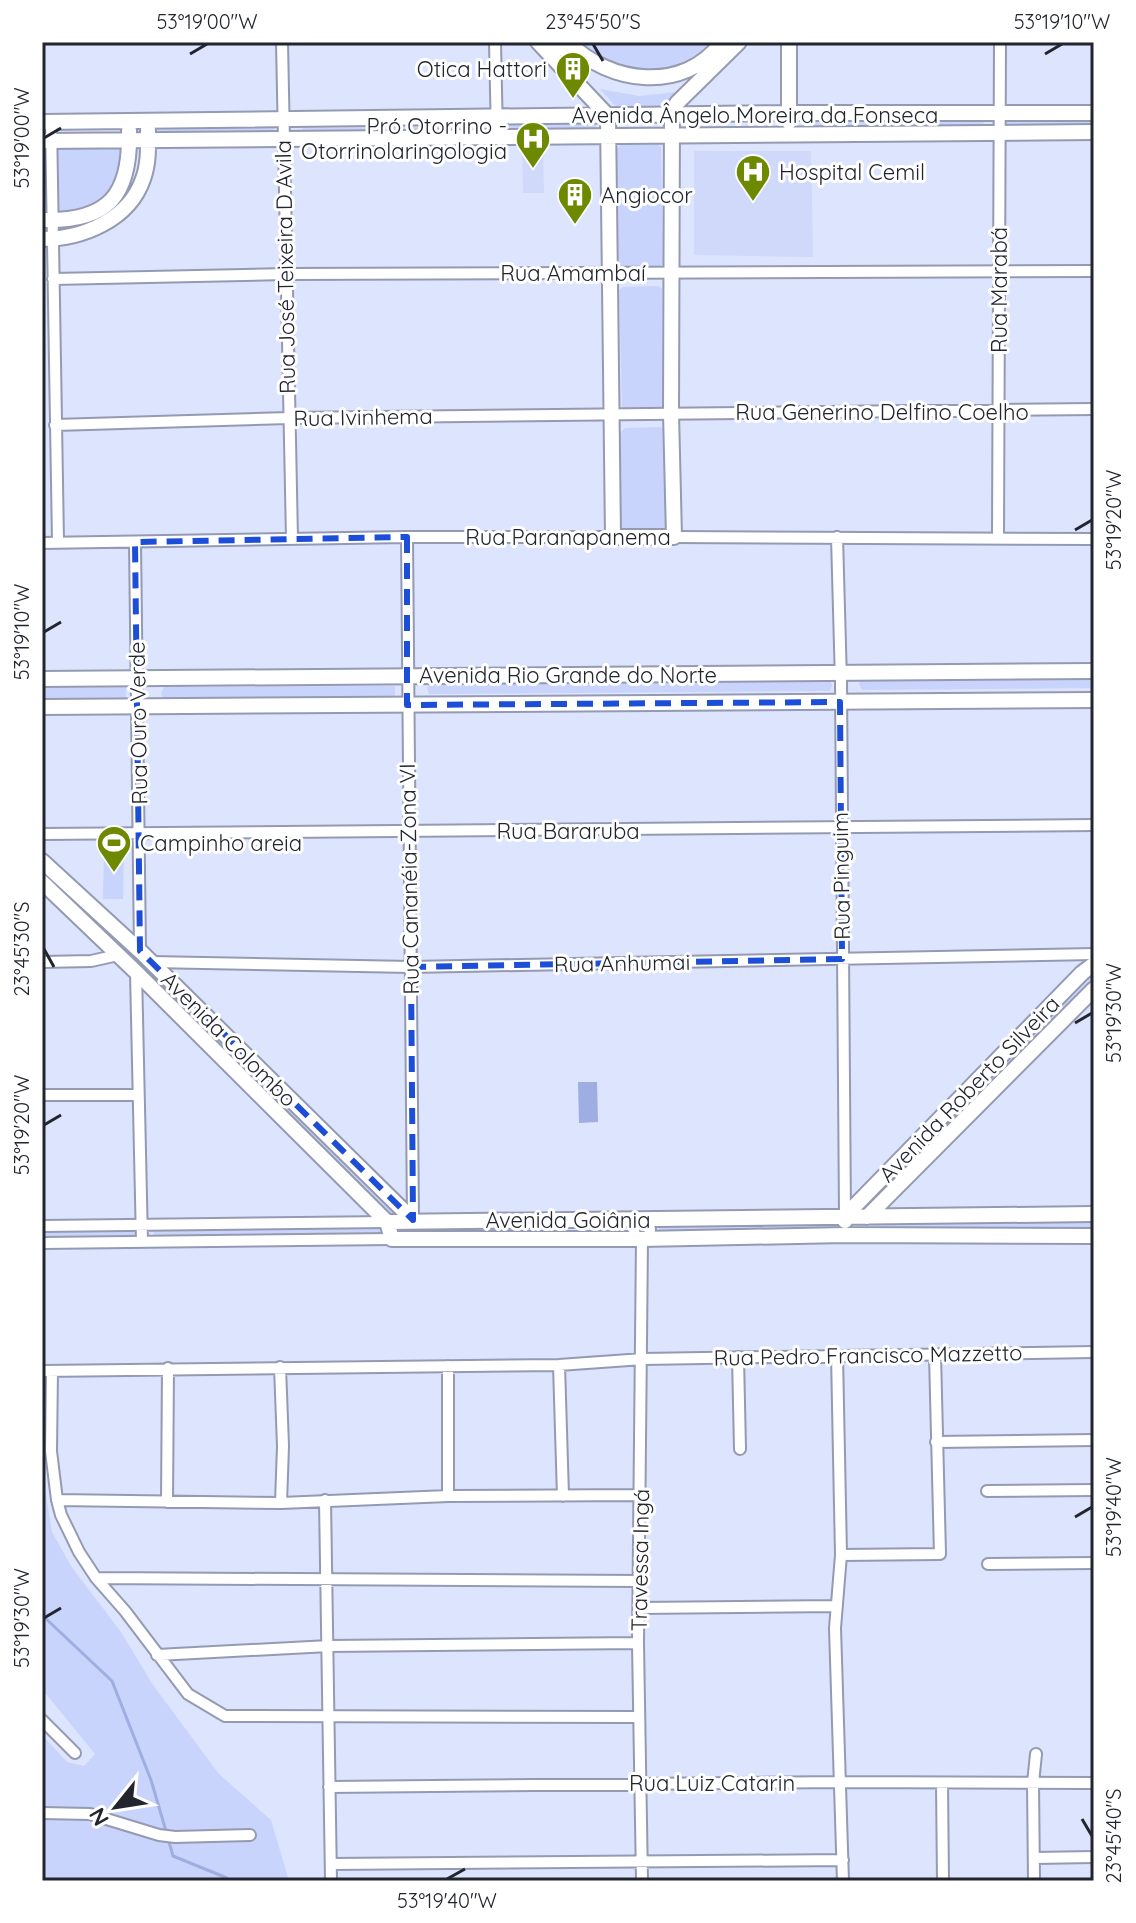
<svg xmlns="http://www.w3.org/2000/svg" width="1136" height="1923" font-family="Quicksand,sans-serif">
<rect width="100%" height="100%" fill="#dde4fd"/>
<path fill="#d0d9f9" d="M522 147H543L544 193H523Z
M694 151H811L813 257 694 255Z"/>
<path fill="#c9d4fd" d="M576 42H712C684 69 637 81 602 60 593 55 584 48 576 42Z
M600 89 639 96 677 92 660 111 621 112Z
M1008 117H1094V128L1008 127 1006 121Z
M804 118 983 119 984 122 981 128H806Z
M596 122V131H508V124Z
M274 124V134L158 136V126Z
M476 126 481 132 302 134 301 132 303 128Z
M621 144H657L661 147 663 263 659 269H622L617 263V149Z
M119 148 122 151C116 196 107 203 65 216L57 212 58 149Z
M659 286 662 289V410H622L619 290 623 287Z
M661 427 664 429 666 532 621 530 620 433 625 428Z
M1094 674V688L862 690 859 684 861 677Z
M829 679 832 685 830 691 429 694 427 688 430 681Z
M395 686V698L164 700 161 694 164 687Z
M126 687V699H42V688Z
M104 850H124L123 899H103Z
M1094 973V983L869 1204 867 1199Z
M156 976 394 1212 390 1216 151 981Z
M1094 1220V1230H872L870 1227 872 1222Z
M834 1222 836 1228 660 1233 658 1230 661 1224Z
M538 1226V1233L426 1234 424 1229Z
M383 1227 385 1235 156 1238 153 1232 156 1229Z
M42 1230H133L136 1234 132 1239H42Z
M42 1471 52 1532 71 1566 121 1632 153 1685 219 1774 271 1820 289 1881H45L42 1735 67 1762 84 1766 95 1754 42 1689Z"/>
<path fill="#9eade2" d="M578 1082H597L598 1122 579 1123Z"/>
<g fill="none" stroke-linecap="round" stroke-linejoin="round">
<path stroke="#9eade2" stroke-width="3" d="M42 1615 112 1681 151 1780 166 1831
M168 1838 173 1856 227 1878 229 1881"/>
<defs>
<path id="street" d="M282 42 292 539
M495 42 497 138
M51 122 58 542
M53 279 286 274 1094 271
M55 425 289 418 1094 409
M407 537 413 1220
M674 537 1094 539
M837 537 841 682 845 1216
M998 538 1000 42
M135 542 140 951
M42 543 407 537H613
M42 834 1094 825
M42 962 91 961 118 955
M151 962 411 967 1094 954
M136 972 142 1242
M42 1095H138
M634 1230a8 8 0 1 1 16 0a8 8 0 1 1-16 0Z
M42 1226 387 1222
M42 1243 392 1239
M837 1355 841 1555 835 1628 843 1881
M738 1357 740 1449
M559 1365 563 1496
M448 1366V1496
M280 1367 283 1446 281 1503
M42 1371 559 1365 643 1359 1094 1352
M52 1371 51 1451 57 1500 61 1515 79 1552 96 1578 125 1611 188 1694 225 1716 638 1717
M936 1442 1094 1440
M987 1491 1094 1490
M57 1500 281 1503 448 1496 641 1495
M325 1500 331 1881
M167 1502 168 1368
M841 1555 940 1554 935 1355
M988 1564 1094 1563
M96 1578 639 1581
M639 1608 837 1606
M157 1655 329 1646 638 1643
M42 1720 75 1753
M942 1783 943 1881
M329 1787 840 1782 1094 1783
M42 1813 90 1814 159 1835 175 1837 250 1835
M1034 1858 1094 1857
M331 1864 843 1860
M642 1881 638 1643 642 1239
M1034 1881 1033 1783 1036 1754"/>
<path id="secondary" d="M538 42 608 116 613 537H674L671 413 672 115 677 103 739 42
M552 42 575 56
M568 42C609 84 684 94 722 42
M789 42V122
M42 122 789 113H1094
M42 141 1094 132
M42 220C109 222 131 195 129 130
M42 239C82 239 129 220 143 179 149 163 148 146 148 129
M42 679 1094 671
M42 707 1094 700
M42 861 140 951 413 1220
M42 882 136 972 387 1222 392 1239H642L845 1235 1094 1236
M867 1217 1094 989
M845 1221V1216L1082 973 1094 964
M387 1222 1094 1214"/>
</defs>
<use href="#street" stroke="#949ab1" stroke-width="14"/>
<use href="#secondary" stroke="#949ab1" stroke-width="18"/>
<use href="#street" stroke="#fff" stroke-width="10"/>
<use href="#secondary" stroke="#fff" stroke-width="14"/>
</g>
<path fill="none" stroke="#1d4ed8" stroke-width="6" stroke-dasharray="16 10" stroke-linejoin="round" d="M407 537V705L840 702 842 959 411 967 413 1220 140 951 135 542Z"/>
<path fill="none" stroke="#22252e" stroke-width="3" d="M593 44 603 61M190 54 207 44M1045 54 1062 44M44 138 61 128M1075 530 1092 520M44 632 61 622M44 949 54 967M1075 1023 1092 1013M44 1125 61 1115M1075 1517 1092 1507M44 1618 61 1608M1082 1819 1092 1836M447 1879 465 1869"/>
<defs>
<symbol id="building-pin" viewBox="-11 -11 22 30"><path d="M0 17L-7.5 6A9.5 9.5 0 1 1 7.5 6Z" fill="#6c8900" stroke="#fff"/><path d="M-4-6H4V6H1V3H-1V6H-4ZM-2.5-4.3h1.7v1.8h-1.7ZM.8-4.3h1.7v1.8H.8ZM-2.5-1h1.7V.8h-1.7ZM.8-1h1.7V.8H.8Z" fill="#fff"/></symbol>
<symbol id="hospital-pin" viewBox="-11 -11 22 30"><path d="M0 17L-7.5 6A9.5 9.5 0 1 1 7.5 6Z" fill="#6c8900" stroke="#fff"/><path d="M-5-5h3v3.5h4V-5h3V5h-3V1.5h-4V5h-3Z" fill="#fff"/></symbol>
<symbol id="stadium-pin" viewBox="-11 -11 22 30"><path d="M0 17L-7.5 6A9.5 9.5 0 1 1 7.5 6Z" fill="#6c8900" stroke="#fff"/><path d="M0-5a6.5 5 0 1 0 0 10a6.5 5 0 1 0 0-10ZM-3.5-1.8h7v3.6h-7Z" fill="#fff"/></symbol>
</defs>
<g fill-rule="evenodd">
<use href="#building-pin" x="553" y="49" width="40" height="54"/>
<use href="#hospital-pin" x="513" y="119" width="40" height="54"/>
<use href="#hospital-pin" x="733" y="152" width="40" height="54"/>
<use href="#building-pin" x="555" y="175" width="40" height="54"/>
<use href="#stadium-pin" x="94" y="823" width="40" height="54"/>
</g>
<g text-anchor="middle" stroke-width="6" stroke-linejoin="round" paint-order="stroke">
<g font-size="22" fill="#22252e" stroke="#fff" text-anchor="start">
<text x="547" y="77" text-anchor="end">Otica Hattori</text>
<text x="507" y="134" text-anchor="end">Pró Otorrino -<tspan x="507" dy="25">Otorrinolaringologia</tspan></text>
<text x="779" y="180">Hospital Cemil</text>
<text x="601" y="203">Angiocor</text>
<text x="140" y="851">Campinho areia</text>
</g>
<g font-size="22" fill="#22252e" stroke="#fff">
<text x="755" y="123">Avenida Ângelo Moreira da Fonseca</text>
<text transform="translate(285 267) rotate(-91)" y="8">Rua José Teixeira D Avila</text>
<text x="573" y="281">Rua Amambaí</text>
<text transform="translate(999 290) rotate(-90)" y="8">Rua Marabá</text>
<text x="882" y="420">Rua Generino Delfino Coelho</text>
<text transform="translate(363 417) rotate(-1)" y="8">Rua Ivinhema</text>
<text x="568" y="545">Rua Paranapanema</text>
<text x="568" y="683">Avenida Rio Grande do Norte</text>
<text transform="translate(138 723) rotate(-91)" y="8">Rua Ouro Verde</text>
<text x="568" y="839">Rua Bararuba</text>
<text transform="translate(841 876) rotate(-91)" y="8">Rua Pinguim</text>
<text transform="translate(409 879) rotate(-91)" y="8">Rua Cananéia-Zona VI</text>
<text transform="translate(622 963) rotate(-1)" y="8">Rua Anhumai</text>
<text transform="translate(229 1039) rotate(45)" y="8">Avenida Colombo</text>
<text transform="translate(969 1089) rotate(-46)" y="8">Avenida Roberto Silveira</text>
<text x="568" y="1228">Avenida Goiânia</text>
<text transform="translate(868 1355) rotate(-1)" y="8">Rua Pedro Francisco Mazzetto</text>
<text transform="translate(640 1560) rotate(-89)" y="8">Travessa Ingá</text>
<text x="712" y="1791">Rua Luiz Catarin</text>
</g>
</g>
<rect width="1136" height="1923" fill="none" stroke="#ffffff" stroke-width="88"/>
<g transform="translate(116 1807) rotate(240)" stroke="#ffffff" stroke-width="6" paint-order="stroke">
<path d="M0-6L14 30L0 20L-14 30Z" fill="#22252e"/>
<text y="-12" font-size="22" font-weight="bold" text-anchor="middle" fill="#22252e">N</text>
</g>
<rect x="44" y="44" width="1048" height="1835" fill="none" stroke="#22252e" stroke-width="3"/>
<g font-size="20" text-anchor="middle" fill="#22252e">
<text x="207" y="29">53°19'00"W</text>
<text x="593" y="29">23°45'50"S</text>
<text x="1062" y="29">53°19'10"W</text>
<text transform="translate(22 138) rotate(-90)" y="7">53°19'00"W</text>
<text transform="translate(1114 520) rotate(-90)" y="7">53°19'20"W</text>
<text transform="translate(22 632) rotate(-90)" y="7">53°19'10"W</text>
<text transform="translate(22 949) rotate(-90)" y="7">23°45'30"S</text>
<text transform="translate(1114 1013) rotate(-90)" y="7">53°19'30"W</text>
<text transform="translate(22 1125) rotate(-90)" y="7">53°19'20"W</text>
<text transform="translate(1114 1507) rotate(-90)" y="7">53°19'40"W</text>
<text transform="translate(22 1618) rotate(-90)" y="7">53°19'30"W</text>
<text transform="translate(1114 1836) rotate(-90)" y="7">23°45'40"S</text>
<text x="447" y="1908">53°19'40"W</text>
</g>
</svg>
